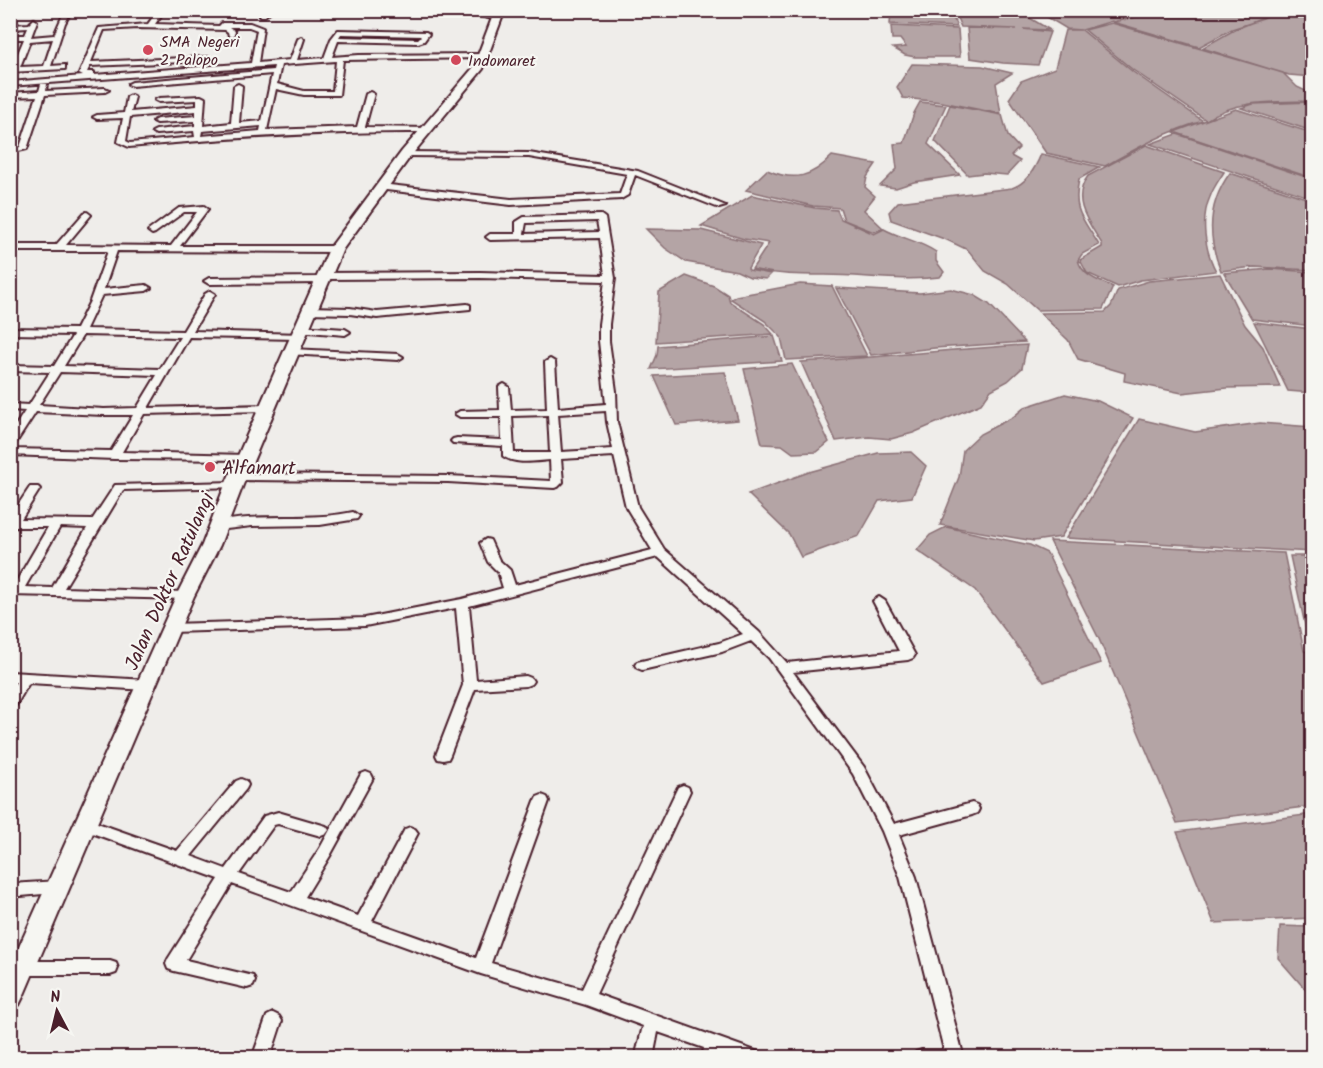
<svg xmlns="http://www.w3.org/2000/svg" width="1323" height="1068" font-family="Kalam,sans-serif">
<rect width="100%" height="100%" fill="#efedea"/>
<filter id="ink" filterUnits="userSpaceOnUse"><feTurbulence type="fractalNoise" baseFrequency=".0167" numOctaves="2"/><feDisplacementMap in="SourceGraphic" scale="12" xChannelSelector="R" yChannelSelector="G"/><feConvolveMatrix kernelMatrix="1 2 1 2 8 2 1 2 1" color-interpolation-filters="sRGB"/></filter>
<g filter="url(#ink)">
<path fill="#b4a4a5" stroke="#8a6f74" stroke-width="1.5" d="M950 10 957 27 890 24 891 11Z
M954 11H1018L1050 30 1023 29 1050 32 1038 65 1003 63 970 58 967 28 1016 29 961 27Z
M1037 11H1156L1113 22 1155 13 1158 11H1277L1263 19 1232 29 1199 47 1113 22 1112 21 1082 30 1133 72 1203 121C1167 131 1137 148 1105 166L1046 153 1009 99 1021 81 1055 68 1065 30H1081L1067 29Z
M1280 11H1312V77L1289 75 1202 48 1236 29Z
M1112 23 1283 73 1297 87 1312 94V101C1277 102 1237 99 1206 120L1133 70 1085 30Z
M891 26 958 29 960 57H915L905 55 893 48 906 47 900 39H892Z
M912 64 982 66 1012 73 996 83 1001 114 942 102 903 98 897 87Z
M920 102 946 105 928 144 960 175 914 182 896 188 880 186 897 169 894 144 904 143 914 113Z
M1312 102V131L1241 108 1253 104Z
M950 105 1002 115 1008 136 1019 148 1011 156 1020 161 1007 175 984 173 968 175 935 141Z
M1236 109 1312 133V178L1174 132Z
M1177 134 1312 179V198L1150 144Z
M1146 145 1224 172C1219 180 1213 188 1210 197 1200 219 1205 251 1216 271L1141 280 1118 287 1087 273 1080 260 1102 247V244C1089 223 1070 200 1088 176Z
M1041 154 1100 167 1079 179C1072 212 1083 218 1099 245L1082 254 1078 260C1083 277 1098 280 1113 287L1103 309 1037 310 1008 284 985 271 968 250 947 240 891 220 889 212 898 202 1012 188C1027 183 1035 169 1041 154Z
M832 156 876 164 867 177 865 187 875 196 864 210 883 228 874 232 844 220 840 208 813 206 746 190 767 170C795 182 812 177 832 156Z
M1230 173 1312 200V270L1254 267 1221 271C1207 237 1208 203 1230 173Z
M752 195 815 208 837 210 841 219 874 234 884 229C900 238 920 241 936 252V261L944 272 940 277C902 282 865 275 825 275 800 275 777 275 752 269L769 243 744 239 701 226Z
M646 229 701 230 761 245 748 268 749 270 771 274 766 279 750 277 737 271 686 262 665 248Z
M1270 269 1312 272V326L1252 319 1224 273Z
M1220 274 1245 325 1263 347 1280 387 1227 388 1182 393 1124 381 1125 373 1078 359 1068 340 1040 313 1105 312 1111 306 1118 290 1149 281Z
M686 276 714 286 728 295 730 302 764 324 773 334 656 342 659 292Z
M800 284 832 286 867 356 786 360 781 337 765 321 731 299 736 296Z
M836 288 920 293 951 289 974 295 989 304 1025 342 935 348 871 355Z
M1254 322 1312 329V393L1288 391Z
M774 336 782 361 651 369 657 355 658 346Z
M1027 345 1022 368 1008 381 991 390 981 404 913 433 891 439 869 437 836 441 801 362C876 358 951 349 1027 345Z
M792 364 829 442 817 452 793 453 782 445 762 444 744 369Z
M725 372 738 420 676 425 654 376Z
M1065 394 1098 401 1133 418 1061 537 1034 541 940 525 959 477 963 450 980 434 1013 417 1025 407Z
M1139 419 1195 432 1260 423 1312 427V552L1066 538Z
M911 452 926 466 912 497 879 501 859 536 801 557 789 534 748 494 809 472 878 453Z
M946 527 1030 545 1047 553 1101 663 1044 682 975 590 917 550 930 535Z
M1050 541 1284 553 1304 651 1312 653V806L1177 823 1099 639Z
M1290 556H1312V649L1310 648Z
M1312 814V918L1214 923 1177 832Z
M1280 926 1312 927V997L1278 958Z"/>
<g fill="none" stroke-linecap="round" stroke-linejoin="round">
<defs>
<path id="minor" d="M65 10H72L65 23 51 66 65 65V69L10 72 24 39H10V35H25L28 28 10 29V25L29 24 34 19 37 21 31 37 54 35ZM53 39 44 66 20 67 30 41Z
M158 10H165L155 24 219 26 222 23H250L263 28 258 63 290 60 298 39 301 37 304 39 297 60 324 58 331 39 338 30 426 32 429 34 424 41 418 43 338 41 332 57 359 55 484 54 488 56 484 58 343 60 339 95H304L276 89 267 130 357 127 366 94 370 92 374 94 365 127 429 128V132H426C326 131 228 138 129 147L118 142 123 118 97 119 93 117 97 115 124 113 127 97 131 95 135 97 131 112 197 106V100L159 102 155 100 159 98 201 96 205 98 203 126 231 123 234 86 238 84 242 86 239 123 262 121 272 74 132 86 128 84 132 82 273 70 274 66 10 86V82L83 76 79 74 99 28 148 24ZM229 27H249L257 30 251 63 94 75V72H87L90 66 208 61 212 59 208 57 91 62 104 30 138 28 225 30 228 32 229 36H233L235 31ZM341 34 421 36 418 39 339 37ZM336 61 333 91H304L277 84 281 65ZM196 111V116L157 119 153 121 157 123 195 121V126L156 130 152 132 156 134 194 131 195 137 130 143 126 141 130 117ZM261 126 260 131 201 136 202 131Z
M264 10H272L265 16H261L260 15Z
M451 10H468L501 18 498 20Z
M41 84H47L46 91 105 88 109 90 105 92 45 95 27 149 10 153V149L20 147 37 96 10 97V93L39 91Z
M403 152 529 153 638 171 726 206 719 208 635 175 628 195 621 199 511 205 378 189 377 187 381 184 511 199 620 194 627 174 529 157 406 156 402 154Z
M204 206 208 209 180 246H336L341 249 336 252 117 251 104 289 146 285 151 288 146 291 102 295 86 329 183 331 205 294 210 291 215 294 193 331 302 334V338L298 339 189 337 148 408 268 405 273 408 268 411 144 414 122 452 246 455 252 458 250 460 114 459 10 455V449L111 451 133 415H104L36 412 14 446 10 447V434L25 411 10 410V404L29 405 50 372 10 371V365L54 366 73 335 10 334V328L76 329 90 301 108 251H10V245H56L84 213 87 212 91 215 66 245 171 246 197 212H184L155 233 152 234 148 231 179 208ZM83 335 180 337 160 369 64 366ZM60 372 157 375 137 408 104 409 39 405Z
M601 215 605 218 615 278 609 324V341L616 391 617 422 638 507 664 549 759 632 787 663 899 651 873 601 879 597 885 601 915 655 913 658 908 660 793 672 864 767 894 824 972 803 977 805 979 809 977 813 972 815 899 835 916 877 964 1058H913L916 1052 922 1050H944L900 877 882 831 853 774 769 658 751 641 722 652 642 670 637 668 635 665 637 662 719 643 743 634 658 557 469 606 476 680 526 676 531 678 533 681 531 684 526 686 475 689 450 755 448 759 443 760 438 759 436 755 463 685 456 608 365 626 171 632 166 631 165 628 166 625 171 624 365 618 462 599 503 588 498 572 488 562 480 543 486 539 490 540 499 560 510 570 515 585 652 550 626 507 614 456 561 459 563 482 558 487 554 488 448 482 238 480 232 477 238 474 448 476 551 481 550 460C536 461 515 465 503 456V446L453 443 451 441 453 439 457 438 502 440 501 417H460L455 414 460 411 500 410 499 387 504 384 509 387 511 410 547 409 545 362 550 359 555 362 558 408 606 404 599 341V324L605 281 480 278 326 279 325 282 322 283 209 284 204 281 209 278 319 277 320 274 323 273 480 272 605 275 600 238 490 240 486 237 490 234H516V222L524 217ZM597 221 599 232 524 234 526 223ZM606 411 607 422 613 449 561 452 558 414ZM548 415 550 453H514L512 416Z
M467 304 470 305V309L377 318 350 314 308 313 303 310 308 307 350 308 377 312Z
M300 326 345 329 350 332 345 335 297 331 295 329Z
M291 349 398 354 403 357 398 360 287 354V350Z
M234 482 238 483 240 485 238 487 123 490 64 588 185 592 189 593 191 596 189 599 10 595V587H13L48 527H16L10 531V517L30 487H38L40 489 21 519 92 520 115 485ZM60 527 87 528 52 588 25 587Z
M353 512 359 516 357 519 320 525 252 526 218 530 212 526 214 523C258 512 307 522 353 512Z
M10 672 147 680 152 682 154 685 152 688 147 690 29 683 15 707 10 708V691L16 682H10Z
M366 772 371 774 373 778 330 856 305 897 358 916 405 829 410 827 415 829 418 833 372 921 476 958 535 801 537 797 542 795 547 797 549 801 491 963 582 989 676 791 678 787 683 785 688 787 690 791 596 994 758 1052 761 1058H729L720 1054V1058H702L704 1048 658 1032 653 1058H635L643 1026 586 1005 481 974 232 884 186 960 253 976 255 981 253 986 247 988 174 971 168 969 166 964 168 959 219 879 81 829 78 825 81 821 86 819 177 851 236 781 241 779 246 781 248 785 246 789 191 856 226 869 264 816 278 812 326 826 329 830 326 834 321 836 278 824 274 825 239 874 291 892 320 848 361 774Z
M59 881 65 882 67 887 65 892 10 897V884Z
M23 961H110L116 963 118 968 116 973 110 975H23L17 973 15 968 17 963Z
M273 1013 279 1016 282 1021 270 1058H252L267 1016Z"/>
<path id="highway" d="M495 10H505L483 69 410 157 343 249 243 485 220 545 194 596 23 997 19 1005 10 1008V967L176 596 202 545 225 485 329 249 402 151 473 68Z"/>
</defs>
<use href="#minor" stroke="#4a1f2b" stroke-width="4"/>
<use href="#highway" stroke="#4a1f2b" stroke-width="4"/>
<use href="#minor" fill="#f6f6f2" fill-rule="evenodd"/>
<use href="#highway" fill="#f6f6f2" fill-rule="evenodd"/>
</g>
</g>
<g fill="#d1495b" stroke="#f6f6f2" stroke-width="2">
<circle cx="148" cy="50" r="6"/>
<circle cx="456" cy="60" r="6"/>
<circle cx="210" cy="467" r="6"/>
</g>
<g text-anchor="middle" stroke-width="4.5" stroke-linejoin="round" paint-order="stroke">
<g font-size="16" fill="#4a1f2b" stroke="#f6f6f2" text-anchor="start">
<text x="160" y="47">SMA Negeri<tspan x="160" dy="18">2 Palopo</tspan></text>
<text x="468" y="66">Indomaret</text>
</g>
<g font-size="20" fill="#4a1f2b" stroke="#f6f6f2" text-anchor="start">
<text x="222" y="474">Alfamart</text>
</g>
<g font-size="20" fill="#4a1f2b" stroke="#f6f6f2">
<text transform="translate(169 581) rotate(-66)" y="7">Jalan Doktor Ratulangi</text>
</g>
</g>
<rect width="1323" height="1068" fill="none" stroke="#f6f6f2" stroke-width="36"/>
<rect x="18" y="18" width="1287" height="1032" fill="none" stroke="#4a1f2b" stroke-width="2" filter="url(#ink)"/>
<g transform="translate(57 1011) rotate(353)" stroke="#f6f6f2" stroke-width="4.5" paint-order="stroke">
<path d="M0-4.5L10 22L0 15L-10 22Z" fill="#4a1f2b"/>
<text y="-9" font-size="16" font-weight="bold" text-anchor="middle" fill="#4a1f2b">N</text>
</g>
</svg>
